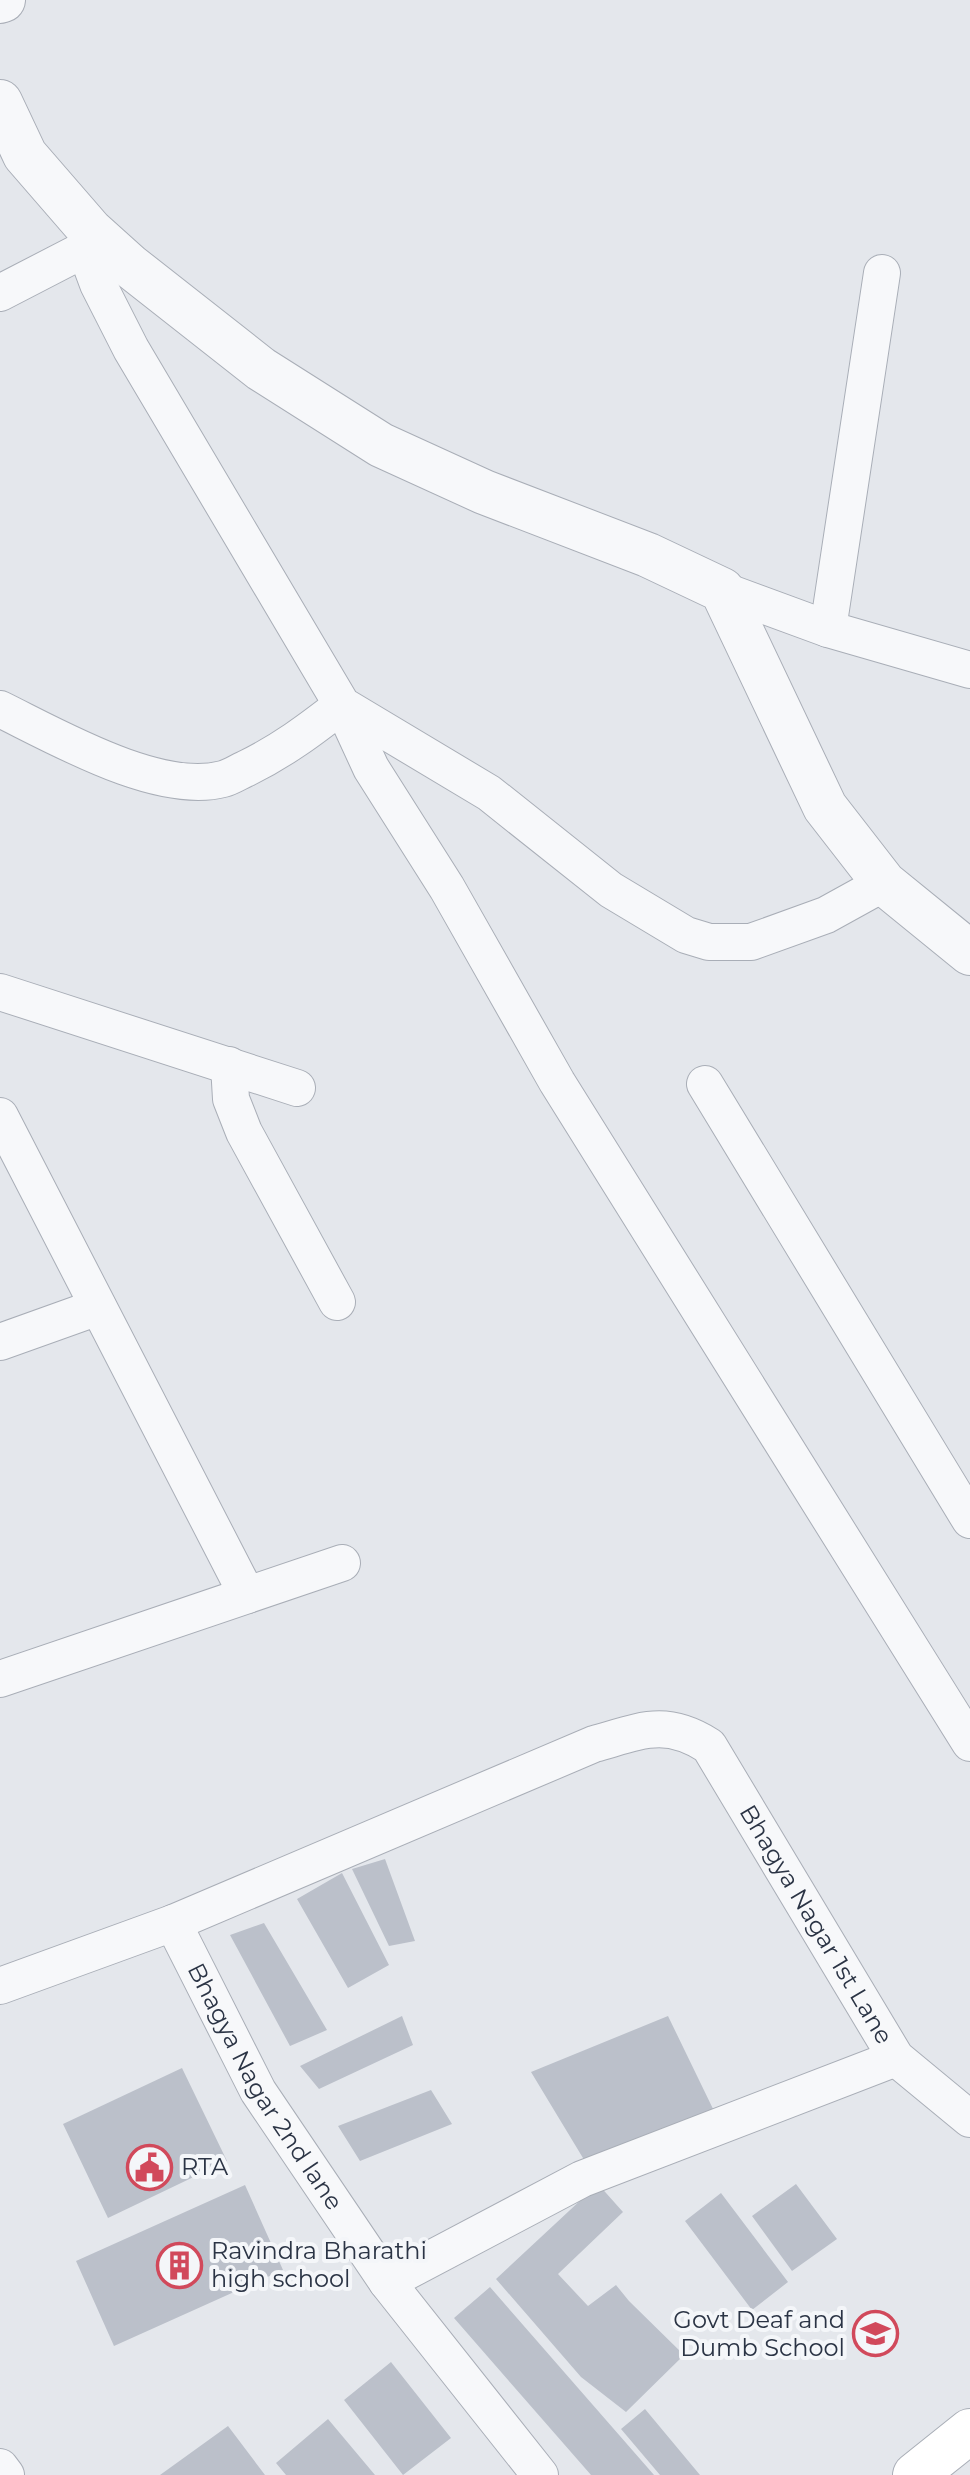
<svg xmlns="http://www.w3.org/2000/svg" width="970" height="2475" font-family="Montserrat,sans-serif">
<rect width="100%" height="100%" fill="#e4e7ec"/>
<path fill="#bbc0ca" d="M385 1859 415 1941 389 1946 352 1869Z
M342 1873 389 1965 348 1988 297 1899Z
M264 1923 327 2030 290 2046 230 1935Z
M402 2016 413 2045 319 2089 300 2066Z
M668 2016 715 2113 586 2163 531 2072Z
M182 2068 227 2161 108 2218 63 2124Z
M431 2090 452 2124 360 2161 338 2126Z
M598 2184 623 2212 558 2274 588 2306 616 2285 629 2301 684 2355 626 2412 581 2377 496 2279Z
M796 2184 837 2239 792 2271 752 2216Z
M245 2185 283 2270 114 2346 76 2261Z
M721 2193 788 2282 752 2310 685 2221Z
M490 2287 654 2475H591L454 2318Z
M391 2362 451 2438 403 2475 344 2400Z
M645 2409 700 2475H660L621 2429Z
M328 2419 375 2475H286L276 2463Z
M228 2426 265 2475H160Z"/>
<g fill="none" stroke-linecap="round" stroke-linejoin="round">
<defs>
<g id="minor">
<path d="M90 230 85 249 98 284 131 349 342 705 489 793 611 890 686 935 709 942H751L826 915 884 883"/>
<path d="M0 293 85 249"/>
<path d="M722 590 828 629 970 670"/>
<path d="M828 629 882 273"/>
<path d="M0 709C57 737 159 796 223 779 231 777 238 772 245 769 282 751 310 730 342 705L371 768 447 888 557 1082 970 1743"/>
<path d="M0 992 297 1088"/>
<path d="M229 1065 231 1099 244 1132 337 1302"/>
<path d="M705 1084 970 1520"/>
<path d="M0 1116 247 1595"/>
<path d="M0 1342 98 1307"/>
<path d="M0 1679 342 1563"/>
<path id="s1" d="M173 1923 258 2091 387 2282 540 2475"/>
<path id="s2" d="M0 1986 173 1923 594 1744C641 1731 665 1718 709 1746L896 2058 970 2119"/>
<path d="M387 2282 582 2179 896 2058"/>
<path d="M0 2467 6 2475"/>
</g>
<path id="tertiary" d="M0 1 3 0
M0 102 25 155 90 230 130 266 261 369 381 445 484 492 648 555 722 590 825 807 884 883 970 953"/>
<path id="secondary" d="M915 2475 970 2431"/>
</defs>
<use href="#minor" stroke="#a9aeb7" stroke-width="38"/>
<use href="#tertiary" stroke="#a9aeb7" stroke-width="46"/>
<use href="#secondary" stroke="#a9aeb7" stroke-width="46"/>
<use href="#minor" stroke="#f7f8fa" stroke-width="36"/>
<use href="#tertiary" stroke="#f7f8fa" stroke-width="44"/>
<use href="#secondary" stroke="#fff" stroke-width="44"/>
</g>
<defs>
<symbol id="civic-ring" viewBox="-11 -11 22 22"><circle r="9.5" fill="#f4f6f9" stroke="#d1495b" stroke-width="1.5"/><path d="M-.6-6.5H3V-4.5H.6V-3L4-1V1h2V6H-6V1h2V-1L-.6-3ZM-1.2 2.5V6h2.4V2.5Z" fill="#d1495b"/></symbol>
<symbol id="building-ring" viewBox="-11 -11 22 22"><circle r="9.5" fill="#f4f6f9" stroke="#d1495b" stroke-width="1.5"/><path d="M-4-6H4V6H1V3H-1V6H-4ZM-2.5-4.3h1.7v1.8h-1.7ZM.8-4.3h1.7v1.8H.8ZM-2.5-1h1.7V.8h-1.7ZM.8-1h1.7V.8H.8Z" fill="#d1495b"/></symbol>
<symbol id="school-ring" viewBox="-11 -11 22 22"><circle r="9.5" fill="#f4f6f9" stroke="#d1495b" stroke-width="1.5"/><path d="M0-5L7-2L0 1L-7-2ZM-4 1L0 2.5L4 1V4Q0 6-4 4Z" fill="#d1495b"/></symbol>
</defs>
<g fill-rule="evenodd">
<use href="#civic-ring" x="124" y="2142" width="51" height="51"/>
<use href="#building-ring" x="154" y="2240" width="51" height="51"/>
<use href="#school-ring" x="850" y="2308" width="51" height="51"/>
</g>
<g text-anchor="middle" stroke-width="8" stroke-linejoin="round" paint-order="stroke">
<g font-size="24" fill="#2b3445" stroke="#f4f6f9">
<text dy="8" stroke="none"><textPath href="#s2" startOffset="970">Bhagya Nagar 1st Lane</textPath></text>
<text dy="8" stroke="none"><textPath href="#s1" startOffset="188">Bhagya Nagar 2nd lane</textPath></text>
</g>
<g font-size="24" fill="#2b3445" stroke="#f4f6f9" text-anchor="start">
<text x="181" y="2175">RTA</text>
<text x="211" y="2259">Ravindra Bharathi<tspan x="211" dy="28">high school</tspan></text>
<text x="845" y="2328" text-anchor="end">Govt Deaf and<tspan x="845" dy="28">Dumb School</tspan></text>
</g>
</g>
</svg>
